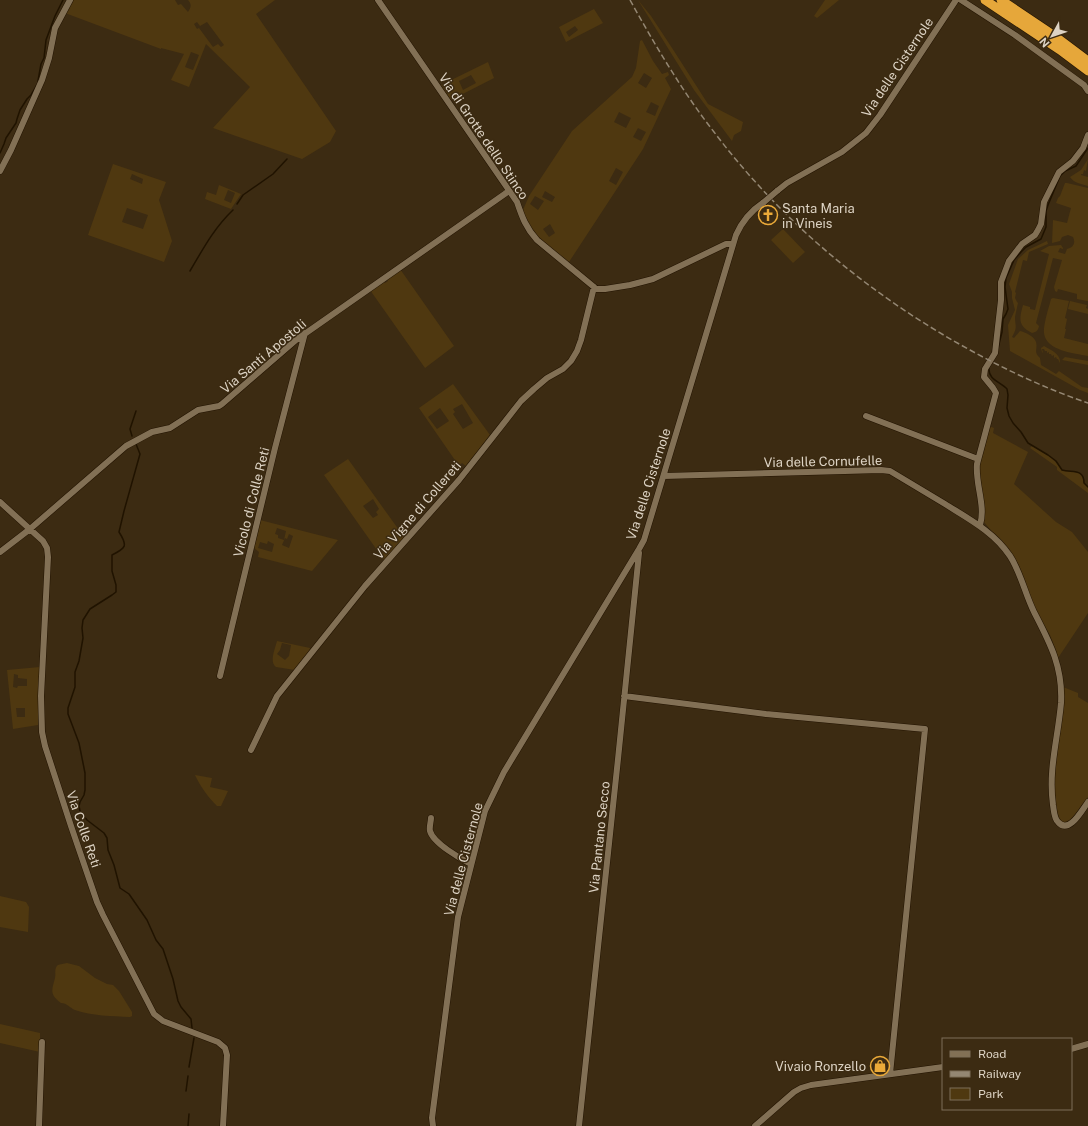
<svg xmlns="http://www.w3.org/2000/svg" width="1088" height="1126" font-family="'Public Sans',sans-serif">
<rect width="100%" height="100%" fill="#3c2b12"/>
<path fill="#4f3810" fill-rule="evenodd" d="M73 0H175L178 5 181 4 188 12C191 8 192 4 188 0H275L256 14 336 131 330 142 302 159 213 128 250 87 206 44 189 87 171 80 184 54 161 48V49L65 13ZM197 22 200 26 207 22 224 45 221 47 218 44 213 47 199 28 197 29 194 24ZM191 52 199 55 193 70 185 67Z
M638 0 651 16 674 51 708 104 743 122 741 131 734 135 732 141 694 90Z
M825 0H839L817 18 814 16Z
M594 9 603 23 566 42 559 27ZM575 26 578 30 569 37 566 32Z
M642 40 653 61 662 74 668 72 669 75 665 78 671 89 643 149 569 262 541 240 535 233 524 217 523 210 529 196 572 131 632 77 636 68 640 41ZM644 73 652 78 646 88 638 83ZM651 102 659 106 655 116 646 112ZM619 112 631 118 626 128 614 122ZM638 128 646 132 641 141 633 137ZM616 168 623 172 616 185 609 181ZM545 191 555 197 552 202 542 197ZM535 196 544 201 538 210 530 204ZM550 224 555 233 549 237 543 229Z
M488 62 494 78 451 100 441 85ZM471 75 476 83 463 90 459 81Z
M1088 159 1086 171 1084 170 1083 174H1081V175L1088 177V186C1081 184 1074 183 1070 177L1081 170Z
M113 164 166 182 159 200 172 241 164 262 88 235ZM132 174 143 179 142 184 130 179ZM127 208 148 215 143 229 122 222Z
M1065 183H1067L1088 188V301H1087L1077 299V294L1058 289 1057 292 1055 291 1054 287 1062 260 1053 258 1036 323 1039 326C1038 330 1037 332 1032 333 1018 326 1019 319 1023 305L1030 307V309L1035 310 1049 254 1040 251 1049 246 1061 245 1063 248V249L1060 248 1058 252 1065 254 1067 249C1073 248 1076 243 1073 237L1068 235 1062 237 1060 241 1052 243 1053 220 1067 223 1071 208 1056 203 1058 198 1060 196Z
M219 185 241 194 231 209 205 199 207 192 216 195ZM228 190 235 193 231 203 224 200Z
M783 229 805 252 793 263 771 240Z
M1047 241 1048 244 1029 252 1027 261 1023 260 1015 292 1016 293 1015 298 1017 302 1018 303C1017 307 1016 312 1015 317 1015 327 1018 326 1012 337L1014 338 1020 331C1025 332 1035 337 1036 342 1038 349 1033 352 1040 358L1041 365 1056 374 1059 371 1082 387 1088 388V393L1080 390 1010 351 1008 325 1015 310 1012 298V292L1009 284 1018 259 1028 250Z
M400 269 454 346 425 368 370 290 383 281 385 283 388 281 387 278Z
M1053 298 1069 301 1065 318 1067 319 1065 329H1066L1064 338 1088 344V356C1074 353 1046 351 1044 333 1043 325 1049 307 1051 299Z
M1070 301 1087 305 1086 308 1088 309V314L1068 309Z
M1044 346C1051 350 1061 354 1060 363L1058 359H1057L1056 357 1054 358V355L1052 356 1051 354H1049V352L1047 353V351H1045L1044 349H1042L1043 353 1042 352 1041 348Z
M1065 357 1088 361V365L1062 360Z
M453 384 490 435 466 466 462 463 459 466 419 408ZM462 404 473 423 463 429 453 414 455 412 453 409ZM440 408 449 421 437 429 428 417Z
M989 426 994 428 993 433 1028 452 1014 484 1056 522 1072 532 1088 552V613L1058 658 1056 650 1050 635 1034 607 1016 560 984 522 982 514 977 468Z
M1032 446C1045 451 1054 459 1062 470 1072 473 1084 468 1084 483L1088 487V493L1057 470V467L1030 448Z
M348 459 404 537 384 560 324 475ZM373 499 379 509 376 512 378 515 373 518 363 506Z
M260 520 338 540 312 571 258 557 259 552 254 548ZM277 528 286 531 284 540 278 538V535L275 534ZM289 534 293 536 289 548 282 545 285 538 287 539ZM268 541 274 544 272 552 258 548 260 542 267 544Z
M277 641 310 648 309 652 295 670 276 667C269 662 275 649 277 641ZM282 643 291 645 289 656 285 660 277 654 280 650Z
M40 667 38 725 13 729 7 670ZM14 674 18 675V678L27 679V686H18L17 688 13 687ZM16 708H25V717H17Z
M1063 687 1078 693V697L1088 703V797L1070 821 1066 824C1041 818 1061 714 1064 694Z
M195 775 212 778 210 787 228 791 221 806H217C208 797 200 786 195 775Z
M0 896 26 902 29 907 28 932 0 927Z
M67 963 79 966 95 978 107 984 113 985 119 991 132 1012V1016L130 1017C112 1016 92 1016 75 1010 70 1008 67 1003 61 1003 49 994 52 990 55 978 56 974 54 968 58 965 60 964 64 964 67 963Z
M0 1024 40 1033V1052L0 1043Z"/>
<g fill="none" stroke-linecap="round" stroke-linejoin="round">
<path stroke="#201300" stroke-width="1.5" d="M38 81 41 64 44 58 46 40 55 16 63 0
M0 153 4 144 6 138 16 123 17 119 20 110 27 99 31 95 37 85
M237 204 243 195 273 174 287 159
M190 271C203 249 214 228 233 210
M998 348 1002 332 1003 319 1006 314 1008 309 1005 287 1006 278 1014 260 1021 252 1026 247 1041 239 1046 227V211L1048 205 1060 176 1065 171 1076 166 1088 148
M989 368C988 380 1001 382 1007 389L1008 395 1007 408 1009 416 1013 423 1021 432 1028 443 1048 455 1056 461 1062 470C1072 473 1084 468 1084 483L1088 487
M132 436 130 429 136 411
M136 444 140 454 124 511 119 532C128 546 126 548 112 555V571L116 585V592L112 595 90 609 83 620 82 628 83 638 79 661 75 672V687L68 708V714L79 743 85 773V790L84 795 80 802 79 806 80 811 83 815 87 820 104 833 107 838 108 850 114 865 120 888 129 894 147 920 156 940 163 949 173 979 178 1001 181 1007 191 1019 192 1028
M189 1067 194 1038
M186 1091 188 1076
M188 1126 189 1114"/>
<defs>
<path id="minor" d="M378 0 517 202C522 217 526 228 537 240L594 287 597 289H605L630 285 653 279 726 244H733
M961 0 1015 35 1084 85 1088 91
M0 171 11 150 42 80 49 58 55 28 70 0
M777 191 787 183 842 152 866 133 880 115 956 0
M866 416 978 459
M664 476 881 470 890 471C908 482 927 493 945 504 969 519 994 532 1010 556 1021 573 1025 594 1034 612 1050 643 1063 667 1061 703 1058 738 1048 770 1053 805 1054 811 1054 818 1058 822 1069 835 1082 810 1088 802
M0 502 43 541 47 548 48 557 41 696 42 732 45 746 71 826 97 902 103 915 154 1014 163 1021 218 1042 225 1048 227 1055 223 1126
M980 525C986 506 975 484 977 464L996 393 993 388 984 377 985 369 995 353 1001 300V282L1009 261 1022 244 1035 235 1038 230 1041 224 1044 202 1059 172 1073 161 1083 148 1088 135
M0 552 30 529 126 446 152 432 170 428 198 410 219 406 222 404 296 340 509 191
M220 676 275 448 305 333
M624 696 766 714 925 729 890 1074
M251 750 277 696 365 586 459 480 521 401 534 389 547 378 563 369 571 361 577 351 581 340 594 287
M431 818C431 822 429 827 430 831 433 843 461 859 471 864
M1071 1049 1088 1044
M39 1126 42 1042
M433 1126 432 1118 458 917 485 811 504 772 639 549 644 540 736 235C742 221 752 210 764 202
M579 1126 618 759 639 553
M755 1126 794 1092 801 1088 811 1085 943 1067"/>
<path id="highway" d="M985 0 1060 50 1088 71
M1001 0 1056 37 1088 61"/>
</defs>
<use href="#minor" stroke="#221300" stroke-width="7"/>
<use href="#highway" stroke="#221300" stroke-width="10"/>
<use href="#minor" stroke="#827055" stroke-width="6"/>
<use href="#highway" stroke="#e6a73a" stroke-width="9"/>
<path stroke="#948773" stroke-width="1.5" stroke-dasharray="6 3" stroke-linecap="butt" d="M630 0C655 45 682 91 714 132 783 223 871 296 970 350 1008 371 1047 389 1088 403"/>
<defs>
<path id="minor-bridge" d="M764 202 777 191"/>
</defs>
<use href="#minor-bridge" stroke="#221300" stroke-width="7" stroke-linecap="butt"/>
<use href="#minor-bridge" stroke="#827055" stroke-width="6"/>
</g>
<defs>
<symbol id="church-ring" viewBox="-11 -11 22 22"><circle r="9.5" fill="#3c2b12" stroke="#ebaa39" stroke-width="1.5"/><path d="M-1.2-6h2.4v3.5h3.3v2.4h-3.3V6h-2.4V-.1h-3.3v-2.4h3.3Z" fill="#ebaa39"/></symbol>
<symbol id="shop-ring" viewBox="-11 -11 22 22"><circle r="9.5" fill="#3c2b12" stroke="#ebaa39" stroke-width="1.5"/><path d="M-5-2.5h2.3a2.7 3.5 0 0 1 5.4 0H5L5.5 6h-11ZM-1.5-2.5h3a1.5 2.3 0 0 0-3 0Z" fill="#ebaa39"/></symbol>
</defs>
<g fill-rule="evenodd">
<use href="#church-ring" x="757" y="204" width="22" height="22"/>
<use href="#shop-ring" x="869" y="1055" width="22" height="22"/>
</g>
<g text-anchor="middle" stroke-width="3" stroke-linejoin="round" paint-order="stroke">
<g font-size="13" fill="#ddd3c4" stroke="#3c2b12">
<text transform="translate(897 67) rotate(-56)" y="5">Via delle Cisternole</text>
<text transform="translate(484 136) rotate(56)" y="5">Via di Grotte dello Stinco</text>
<text transform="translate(263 356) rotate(-40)" y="5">Via Santi Apostoli</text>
<text transform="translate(823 461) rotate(-1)" y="5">Via delle Cornufelle</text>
<text transform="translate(648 484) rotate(-72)" y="5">Via delle Cisternole</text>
<text transform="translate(251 502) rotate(-76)" y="5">Vicolo di Colle Reti</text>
<text transform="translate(417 510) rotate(-49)" y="5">Via Vigne di Collereti</text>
<text transform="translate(84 829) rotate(71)" y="5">Via Colle Reti</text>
<text transform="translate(599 837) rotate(-84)" y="5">Via Pantano Secco</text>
<text transform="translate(463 859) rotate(-75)" y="5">Via delle Cisternole</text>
</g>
<g font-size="13" fill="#ddd3c4" stroke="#3c2b12" text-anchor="start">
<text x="782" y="213">Santa Maria<tspan x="782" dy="15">in Vineis</tspan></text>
<text x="866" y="1071" text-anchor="end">Vivaio Ronzello</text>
</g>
</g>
<rect x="942" y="1038" width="130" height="72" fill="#3c2b12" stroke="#7c6e59"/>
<rect x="950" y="1051" width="20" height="6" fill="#827055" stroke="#7c6e59"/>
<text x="978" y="1058" font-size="12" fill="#ddd3c4">Road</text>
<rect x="950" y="1071" width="20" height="6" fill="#948773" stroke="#7c6e59"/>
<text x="978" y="1078" font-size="12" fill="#ddd3c4">Railway</text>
<rect x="950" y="1088" width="20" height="12" fill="#4f3810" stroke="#7c6e59"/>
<text x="978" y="1098" font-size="12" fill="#ddd3c4">Park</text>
<g transform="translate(1052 36) rotate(230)" stroke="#3c2b12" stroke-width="3" paint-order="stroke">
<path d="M0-3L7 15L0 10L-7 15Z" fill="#ddd3c4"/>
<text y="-6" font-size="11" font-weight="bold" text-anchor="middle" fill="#ddd3c4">N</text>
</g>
</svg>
